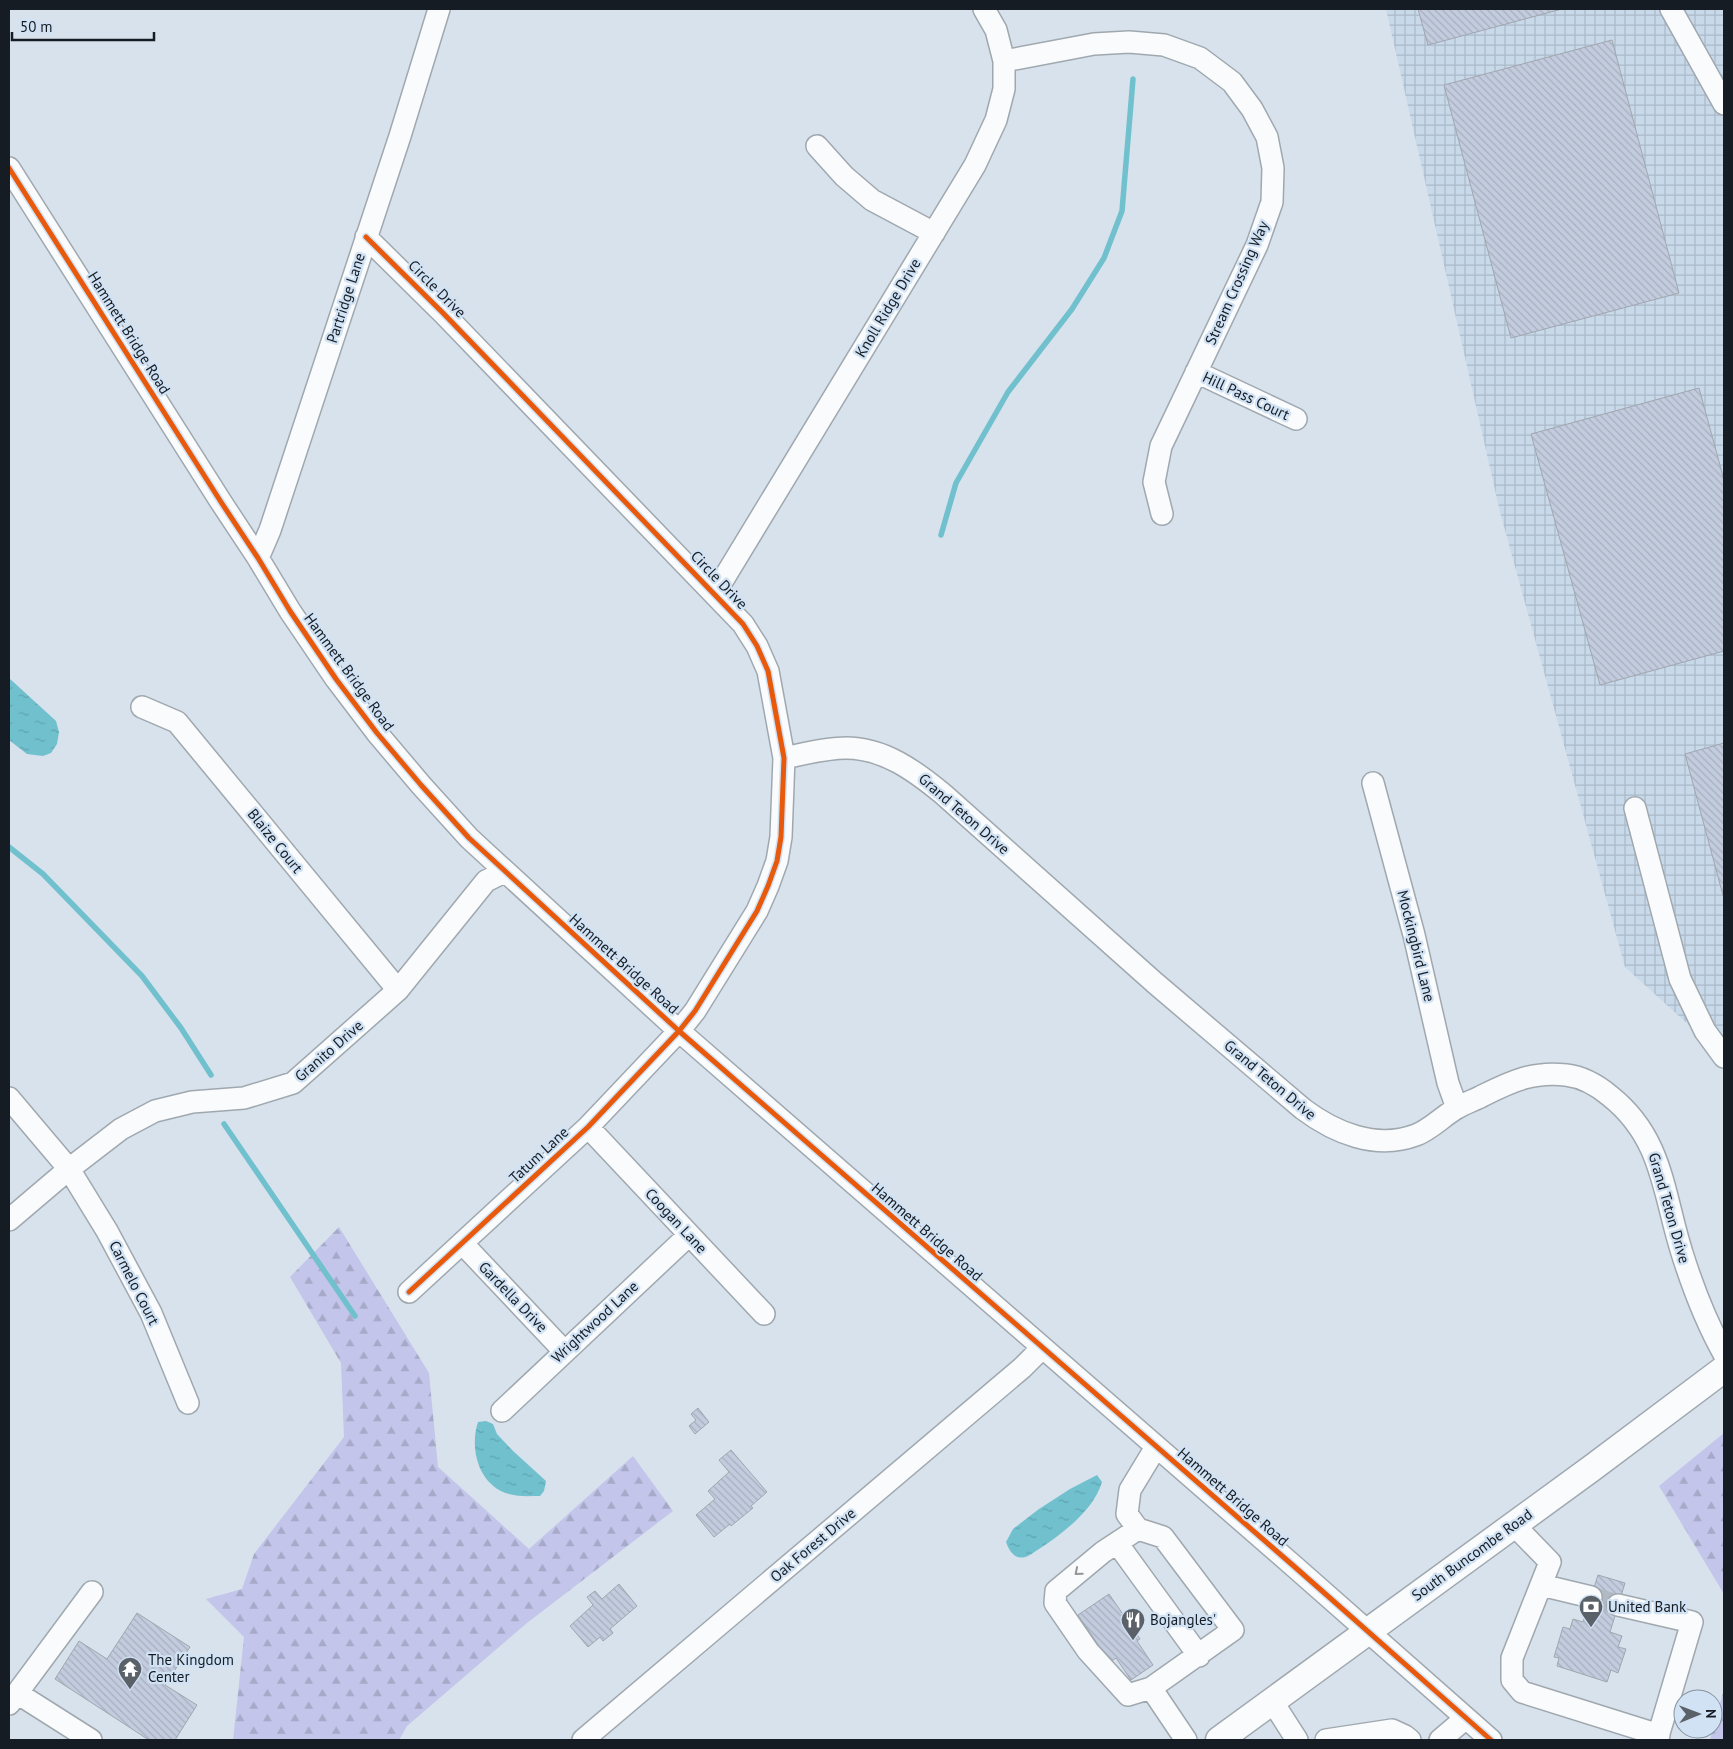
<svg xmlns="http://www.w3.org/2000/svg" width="1733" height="1749" font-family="'PT Sans',sans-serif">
<defs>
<pattern id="industrial-grid" width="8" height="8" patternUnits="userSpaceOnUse" patternTransform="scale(1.25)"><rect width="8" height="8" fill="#c8d9ea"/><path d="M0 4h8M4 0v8" fill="none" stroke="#abbac8"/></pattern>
<pattern id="forest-firs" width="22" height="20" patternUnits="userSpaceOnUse" patternTransform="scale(1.25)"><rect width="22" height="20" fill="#c3c5ea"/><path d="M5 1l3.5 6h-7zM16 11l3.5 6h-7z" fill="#a7a9c8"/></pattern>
<pattern id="water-ripples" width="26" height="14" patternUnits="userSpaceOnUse" patternTransform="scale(1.25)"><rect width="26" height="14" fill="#70c0ce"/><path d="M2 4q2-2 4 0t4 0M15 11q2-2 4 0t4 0" fill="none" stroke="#60a4b1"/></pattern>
<pattern id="building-back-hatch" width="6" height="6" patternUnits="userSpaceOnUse" patternTransform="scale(1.25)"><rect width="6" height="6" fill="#c3ccde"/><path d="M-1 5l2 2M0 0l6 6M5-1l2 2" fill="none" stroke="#a7afbe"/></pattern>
</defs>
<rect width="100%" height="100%" fill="#d8e2ec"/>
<path fill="url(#industrial-grid)" d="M1386 9H1724V1057L1625 967 1500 512Z"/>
<path fill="url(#forest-firs)" d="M339 1227 429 1373 438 1467 529 1549 633 1456 673 1511 527 1623 407 1726 399 1740H233L244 1637 206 1599 242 1589 254 1554 344 1437 341 1363 290 1277Z
M1724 1433V1594L1659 1486Z
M1724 1689V1740H1710Z"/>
<path fill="url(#water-ripples)" d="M9 678 56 721 59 732 57 744 51 753 43 756 27 754 9 740Z
M486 1421 493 1424 497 1434 512 1450 546 1481 544 1491 540 1496C530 1496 519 1497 509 1494 479 1486 469 1449 478 1422Z
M1097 1475 1102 1482C1094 1510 1062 1534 1039 1549 1035 1551 1030 1556 1025 1557 1014 1560 1009 1550 1006 1542L1013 1529 1039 1509 1070 1489Z"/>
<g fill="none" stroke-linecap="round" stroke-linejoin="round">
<path stroke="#70c0ce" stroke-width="5.5" d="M941 535 956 483 1008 392 1072 309 1104 258 1122 211 1133 79
M9 847 43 874 142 976 181 1028 211 1075
M224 1124 355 1316"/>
</g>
<path fill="url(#building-back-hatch)" stroke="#a0a6ae" d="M1418 9H1562L1428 45Z
M1612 40 1679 293 1511 338 1444 85Z
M1699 388 1724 480V651L1600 685 1531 434Z
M1724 743V899L1685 754Z
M698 1408 709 1422 695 1434 689 1426 696 1420 691 1414Z
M731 1450 767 1492 751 1506 753 1508 731 1526 730 1524 714 1537 696 1515 715 1499 708 1491 729 1472 719 1460Z
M1598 1575 1625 1583 1610 1632 1622 1636 1618 1647 1626 1649 1618 1673 1611 1670 1607 1682 1557 1666 1559 1658 1554 1657 1563 1627 1570 1629 1573 1619 1583 1622Z
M619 1584 637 1606 610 1629 613 1633 603 1641 600 1637 588 1647 570 1626 593 1605 587 1597 595 1591 602 1599Z
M1109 1594 1140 1639 1137 1641 1153 1665 1131 1680 1116 1658 1110 1662 1078 1615Z
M137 1613 190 1647 165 1685 197 1705 175 1740H149L55 1679 79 1641 107 1659Z"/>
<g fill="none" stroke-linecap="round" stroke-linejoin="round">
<path stroke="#b1bac4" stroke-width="21" stroke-dasharray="21 11" stroke-linecap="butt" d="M1591 1597 1618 1605"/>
<defs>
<path id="minor" d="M1671 9 1724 104
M1004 61 1094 44 1129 42 1164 45 1200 58 1232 82 1252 109 1267 137 1273 168 1272 202 1257 245 1161 446 1154 482 1162 514
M817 146 844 176 872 200 934 233
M9 168 221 502 258 558 290 611 336 679 377 733 421 785 469 838 679 1031 1296 1568 1491 1740
M366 237 443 313 743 624 757 646 768 671 784 758 781 837 777 861 768 886 757 911 695 1011 679 1031 588 1127 409 1292
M1196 372 1296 419
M258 558 270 530 400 136 439 9
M715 593 975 165 996 120 1004 89V61L996 30 984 9
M142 707 177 722 398 990
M784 758C804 754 825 748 846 748 884 748 915 771 943 794L1155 983 1303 1109C1335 1133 1376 1150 1416 1135 1430 1130 1443 1116 1457 1108 1465 1103 1475 1100 1484 1095 1512 1081 1534 1071 1566 1075 1583 1077 1597 1085 1610 1096 1663 1138 1663 1193 1682 1253 1693 1288 1706 1322 1724 1354
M1373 783 1414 935 1448 1083 1457 1108
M1635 808 1680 979 1705 1031 1724 1057
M9 1098 69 1169 107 1231 151 1313 188 1403
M588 1127 764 1314
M9 1220 69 1169 121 1129 155 1111 192 1102 244 1098 293 1083 398 990 486 881 504 872
M462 1243 564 1351
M502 1411 689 1235
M1156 1447 1130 1490 1127 1514 1138 1529 1163 1537 1233 1630 1151 1688 1186 1740
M1514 1525 1550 1562 1512 1658V1680L1522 1692 1659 1735
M1138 1529 1103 1552 1056 1591 1055 1603 1088 1651 1128 1695 1151 1688
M1117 1543 1199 1656
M1541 1585 1591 1597
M1618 1605 1692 1622 1657 1740
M17 1693 91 1740
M1272 1701 1297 1740
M9 1704 92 1592
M583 1740 1022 1368 1042 1348
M1326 1740 1392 1730 1405 1736 1410 1740
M1440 1740 1466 1718"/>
<path id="major" d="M1219 1740 1592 1468 1724 1369"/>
</defs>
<use href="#minor" stroke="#a0a8af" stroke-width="24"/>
<use href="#major" stroke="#a0a8af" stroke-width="29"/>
<use href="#minor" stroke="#f9fbfc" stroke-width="21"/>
<use href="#major" stroke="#f9fbfc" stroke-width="26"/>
<defs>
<path id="cycleway" d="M9 168 221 502 258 558 290 611 336 679 377 733 421 785 469 838 679 1031 1296 1568 1491 1740
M366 237 443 313 743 624 757 646 768 671 784 758 781 837 777 861 768 886 757 911 695 1011 679 1031 588 1127 409 1292"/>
</defs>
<use href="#cycleway" stroke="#d0e2f4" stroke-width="8"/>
<use href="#cycleway" stroke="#e8590c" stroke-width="5"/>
</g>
<defs><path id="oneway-chevron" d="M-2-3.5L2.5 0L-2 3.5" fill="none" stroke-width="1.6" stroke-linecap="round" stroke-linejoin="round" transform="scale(1.25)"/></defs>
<use stroke="#93979a" href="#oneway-chevron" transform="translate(1078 1572) rotate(140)"/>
<defs>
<symbol id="bank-pin" viewBox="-11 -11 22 30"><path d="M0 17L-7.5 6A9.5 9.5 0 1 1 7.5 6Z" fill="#5a6169" stroke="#d0e2f4"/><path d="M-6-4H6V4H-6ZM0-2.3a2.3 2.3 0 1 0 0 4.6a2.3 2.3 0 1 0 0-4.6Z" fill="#fff"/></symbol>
<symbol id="restaurant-pin" viewBox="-11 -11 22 30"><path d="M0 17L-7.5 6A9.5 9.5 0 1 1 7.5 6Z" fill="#5a6169" stroke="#d0e2f4"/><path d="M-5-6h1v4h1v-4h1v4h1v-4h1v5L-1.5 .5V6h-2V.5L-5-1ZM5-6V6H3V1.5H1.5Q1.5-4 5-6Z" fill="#fff"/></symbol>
<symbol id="temple-pin" viewBox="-11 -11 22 30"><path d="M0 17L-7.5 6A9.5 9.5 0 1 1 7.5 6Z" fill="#5a6169" stroke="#d0e2f4"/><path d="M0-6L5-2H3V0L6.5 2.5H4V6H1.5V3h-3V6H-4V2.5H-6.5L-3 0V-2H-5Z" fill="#fff"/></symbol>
</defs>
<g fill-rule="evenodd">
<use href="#bank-pin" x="1577" y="1593" width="28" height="38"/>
<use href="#restaurant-pin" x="1119" y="1606" width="28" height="38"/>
<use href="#temple-pin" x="116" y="1655" width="28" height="38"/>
</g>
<g text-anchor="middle" stroke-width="4.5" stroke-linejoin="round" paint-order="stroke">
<g font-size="15" fill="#161c23" stroke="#d0e2f4">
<text transform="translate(1237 283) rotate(-66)" y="5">Stream Crossing Way</text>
<text transform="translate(437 289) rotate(45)" y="5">Circle Drive</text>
<text transform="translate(346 298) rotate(-72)" y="5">Partridge Lane</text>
<text transform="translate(888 308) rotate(-59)" y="5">Knoll Ridge Drive</text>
<text transform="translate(129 333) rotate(58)" y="5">Hammett Bridge Road</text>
<text transform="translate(1246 396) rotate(25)" y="5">Hill Pass Court</text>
<text transform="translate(719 580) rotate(46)" y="5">Circle Drive</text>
<text transform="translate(349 672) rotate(54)" y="5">Hammett Bridge Road</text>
<text transform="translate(964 814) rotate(41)" y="5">Grand Teton Drive</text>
<text transform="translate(275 841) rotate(51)" y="5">Blaize Court</text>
<text transform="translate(1416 946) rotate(76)" y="5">Mockingbird Lane</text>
<text transform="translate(624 964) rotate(42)" y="5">Hammett Bridge Road</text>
<text transform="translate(329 1051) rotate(-41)" y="5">Granito Drive</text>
<text transform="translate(1270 1080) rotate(40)" y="5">Grand Teton Drive</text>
<text transform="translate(539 1155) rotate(-43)" y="5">Tatum Lane</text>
<text transform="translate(1669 1208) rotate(74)" y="5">Grand Teton Drive</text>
<text transform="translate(676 1221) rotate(47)" y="5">Coogan Lane</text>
<text transform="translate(927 1232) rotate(41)" y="5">Hammett Bridge Road</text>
<text transform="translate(134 1283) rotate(63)" y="5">Carmelo Court</text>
<text transform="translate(513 1297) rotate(46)" y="5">Gardella Drive</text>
<text transform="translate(595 1322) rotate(-43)" y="5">Wrightwood Lane</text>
<text transform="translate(1233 1497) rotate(41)" y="5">Hammett Bridge Road</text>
<text transform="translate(813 1545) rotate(-40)" y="5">Oak Forest Drive</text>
<text transform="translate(1472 1555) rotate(-36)" y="5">South Buncombe Road</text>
</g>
<g font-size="15" fill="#161c23" stroke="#d0e2f4" text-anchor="start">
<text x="1608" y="1612">United Bank</text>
<text x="1150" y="1625">Bojangles'</text>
<text x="148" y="1665">The Kingdom<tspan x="148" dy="17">Center</tspan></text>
</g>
</g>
<rect width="1733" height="1749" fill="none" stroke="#161c23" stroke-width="20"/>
<g transform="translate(1698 1714) rotate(89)"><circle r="24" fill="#d0e2f4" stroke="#8693a0"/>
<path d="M0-4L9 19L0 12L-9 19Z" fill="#5a6169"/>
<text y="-8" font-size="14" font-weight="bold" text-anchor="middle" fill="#161c23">N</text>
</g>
<path d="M12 32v8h142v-8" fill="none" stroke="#161c23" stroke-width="2.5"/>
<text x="20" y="32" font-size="15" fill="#161c23" stroke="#d0e2f4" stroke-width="4" paint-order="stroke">50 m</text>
</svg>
